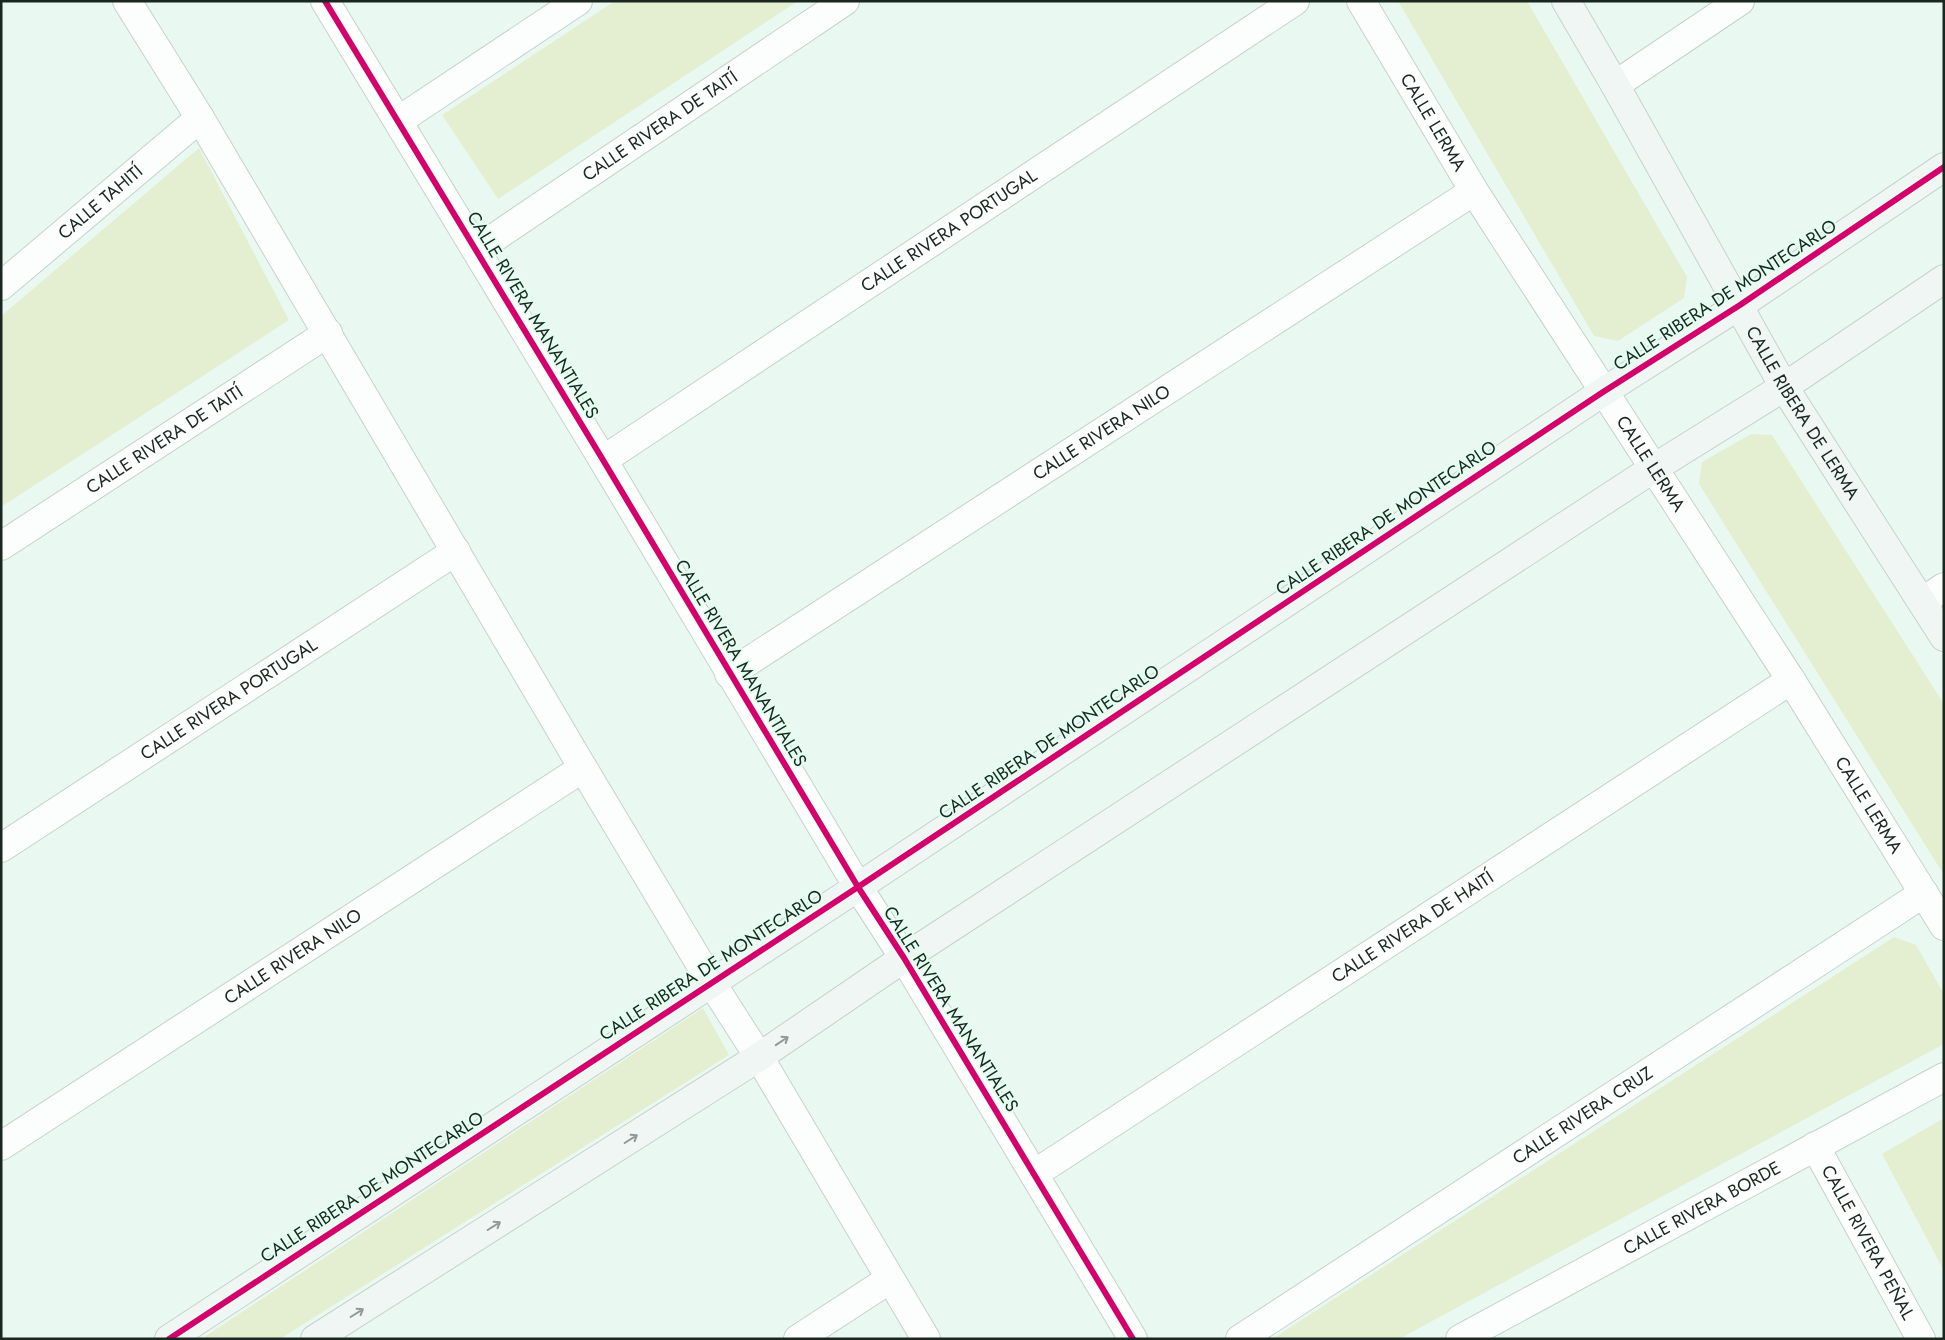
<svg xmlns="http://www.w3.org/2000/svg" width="1945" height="1340" font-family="Jost,sans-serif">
<rect width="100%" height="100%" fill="#e9f9f1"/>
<path fill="#e4efd1" d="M615 1H798L498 199 442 115Z
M1398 1H1527L1687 277 1684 298 1618 341 1594 336Z
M199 148 289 320 1 507V316Z
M1751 434 1772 435 1944 704V875L1699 484 1702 462Z
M1894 937 1916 945 1944 994V1044L1399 1339H1272Z
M703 1008 729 1055 280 1339H201Z
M1944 1118V1271L1882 1154Z"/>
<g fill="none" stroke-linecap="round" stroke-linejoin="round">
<defs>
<g id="street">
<path d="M127 1 200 118 583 768 711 982 759 1057 926 1339"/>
<path d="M325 1 603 460 858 887 904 958 1133 1339"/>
<path id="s1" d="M1361 1 1474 191 1791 680 1944 926"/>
<path d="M1615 85 1740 1"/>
<path d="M398 121 578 1"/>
<path id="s2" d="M476 250 845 1"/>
<path id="s3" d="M1 286 200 118"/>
<path id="s4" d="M603 460 1295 1"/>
<path id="s5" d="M1 546 328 333"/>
<path d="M1922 602 1944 587"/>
<path id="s6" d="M729 674 1474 191"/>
<path id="s7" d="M1 848 456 551"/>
<path id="s8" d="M1 1146 583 768"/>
<path id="s9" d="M1815 1146 1921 1339"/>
<path id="s10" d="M1034 1174 1791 680"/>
<path d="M798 1339 890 1279"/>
<path id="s11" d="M1240 1339 1924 893"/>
<path id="s12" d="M1460 1339 1944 1077"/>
</g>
<g id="secondary">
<path id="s13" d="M1566 1 1615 85 1784 387 1944 637"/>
<path d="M169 1339 858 887 1603 392 1740 305 1944 167"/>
<path d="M315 1339 759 1057 904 958 1654 468 1784 387 1944 279"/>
</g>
</defs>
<use href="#street" stroke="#c5d2cc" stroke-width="30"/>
<use href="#secondary" stroke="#c5d2cc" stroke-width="30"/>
<use href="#street" stroke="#fcfefd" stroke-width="28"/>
<use href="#secondary" stroke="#f0f6f4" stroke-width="28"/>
<defs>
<path id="cycleway" d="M325 1 603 460 858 887 904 958 1133 1339
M169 1339 858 887 1603 392 1740 305 1944 167"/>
</defs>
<use href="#cycleway" stroke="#e3fff0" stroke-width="9"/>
<use href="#cycleway" stroke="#d6006c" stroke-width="6"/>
</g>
<defs><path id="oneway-shaft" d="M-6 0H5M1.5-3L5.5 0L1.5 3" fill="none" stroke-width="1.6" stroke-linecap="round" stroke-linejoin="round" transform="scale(1.25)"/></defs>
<g stroke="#909995">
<use href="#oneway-shaft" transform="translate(782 1041) rotate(-34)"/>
<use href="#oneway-shaft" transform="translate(631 1139) rotate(-32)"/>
<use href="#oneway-shaft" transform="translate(494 1226) rotate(-32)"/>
<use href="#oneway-shaft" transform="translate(357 1313) rotate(-32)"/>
</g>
<g text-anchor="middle" stroke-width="4" stroke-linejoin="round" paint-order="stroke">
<g font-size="18" fill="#1a2720" stroke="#e3fff0">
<text dy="6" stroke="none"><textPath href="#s1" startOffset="141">CALLE LERMA</textPath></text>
<text dy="6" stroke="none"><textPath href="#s2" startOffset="222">CALLE RIVERA DE TAITÍ</textPath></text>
<text dy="6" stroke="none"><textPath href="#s3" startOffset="130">CALLE TAHITÍ</textPath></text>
<text dy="6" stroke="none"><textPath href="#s4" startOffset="415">CALLE RIVERA PORTUGAL</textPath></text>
<text transform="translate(1725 295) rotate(-33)" y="6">CALLE RIBERA DE MONTECARLO</text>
<text transform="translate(533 315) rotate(59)" y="6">CALLE RIVERA MANANTIALES</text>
<text dy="6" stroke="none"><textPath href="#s13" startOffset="475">CALLE RIBERA DE LERMA</textPath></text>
<text dy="6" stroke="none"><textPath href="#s6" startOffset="444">CALLE RIVERA NILO</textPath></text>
<text dy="6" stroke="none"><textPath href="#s5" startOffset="195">CALLE RIVERA DE TAITÍ</textPath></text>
<text dy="6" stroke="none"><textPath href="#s1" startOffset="546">CALLE LERMA</textPath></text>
<text transform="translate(1386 518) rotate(-34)" y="6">CALLE RIBERA DE MONTECARLO</text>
<text transform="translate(741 663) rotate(59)" y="6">CALLE RIVERA MANANTIALES</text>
<text dy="6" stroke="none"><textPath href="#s7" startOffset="272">CALLE RIVERA PORTUGAL</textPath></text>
<text transform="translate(1049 742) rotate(-34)" y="6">CALLE RIBERA DE MONTECARLO</text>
<text dy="6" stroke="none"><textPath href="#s1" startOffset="951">CALLE LERMA</textPath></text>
<text dy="6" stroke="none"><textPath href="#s10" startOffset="452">CALLE RIVERA DE HAITÍ</textPath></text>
<text dy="6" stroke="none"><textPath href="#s8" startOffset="348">CALLE RIVERA NILO</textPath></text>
<text transform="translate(711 965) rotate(-33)" y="6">CALLE RIBERA DE MONTECARLO</text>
<text transform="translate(951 1009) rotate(58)" y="6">CALLE RIVERA MANANTIALES</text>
<text dy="6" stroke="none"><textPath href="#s11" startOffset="409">CALLE RIVERA CRUZ</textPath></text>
<text transform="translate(372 1187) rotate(-33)" y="6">CALLE RIBERA DE MONTECARLO</text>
<text dy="6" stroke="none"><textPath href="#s12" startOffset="275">CALLE RIVERA BORDE</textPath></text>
<text dy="6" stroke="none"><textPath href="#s9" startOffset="110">CALLE RIVERA PEÑAL</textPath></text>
</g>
</g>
<rect width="1945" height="1340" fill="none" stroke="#1a2720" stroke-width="5"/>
</svg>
